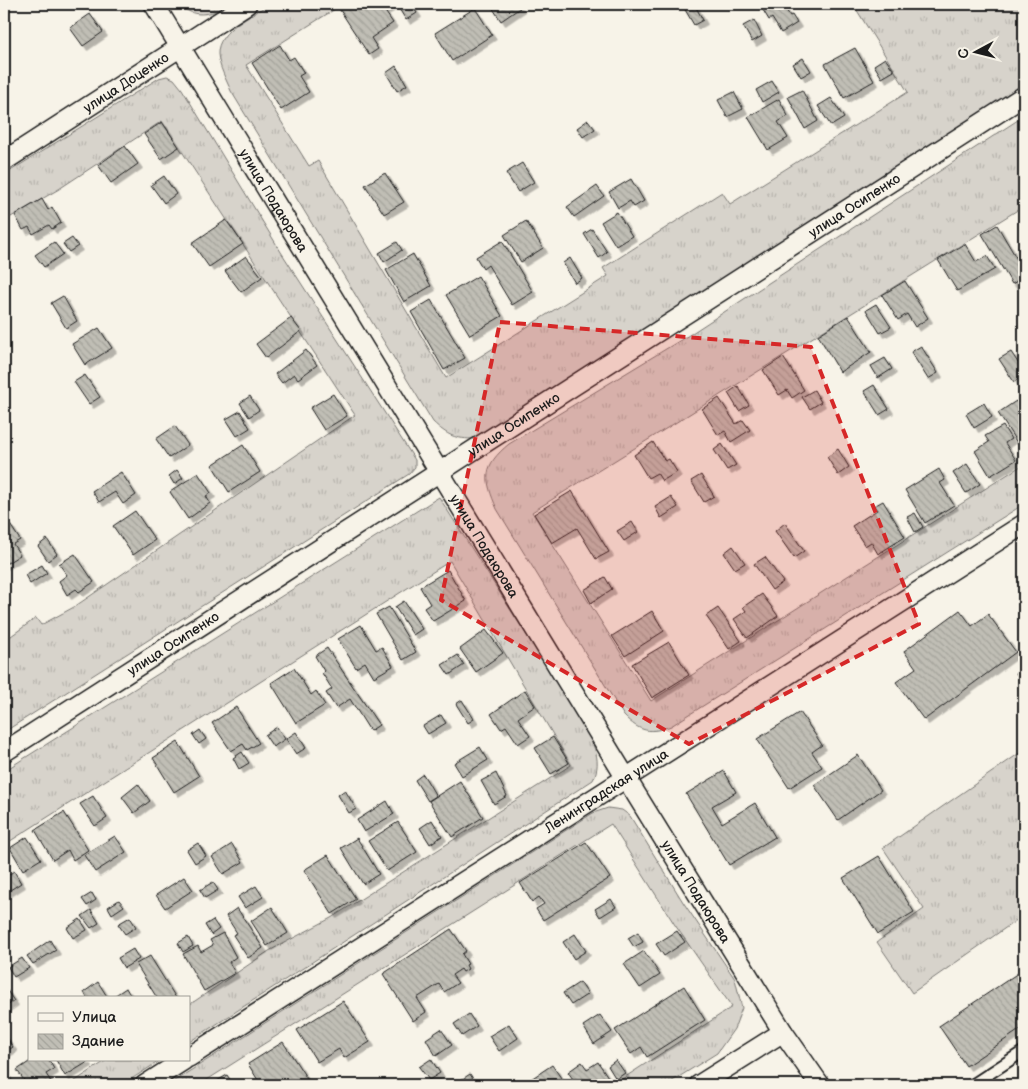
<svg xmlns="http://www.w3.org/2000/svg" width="1028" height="1089" font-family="'Balsamiq Sans',sans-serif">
<defs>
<pattern id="grass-tufts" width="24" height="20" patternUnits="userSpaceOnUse" patternTransform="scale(1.25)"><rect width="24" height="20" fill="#d7d3cb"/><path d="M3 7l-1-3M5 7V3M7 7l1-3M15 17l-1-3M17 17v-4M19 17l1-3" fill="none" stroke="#b8b5ae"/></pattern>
<pattern id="building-back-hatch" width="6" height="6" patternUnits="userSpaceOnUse" patternTransform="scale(1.25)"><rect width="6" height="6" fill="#c0beb5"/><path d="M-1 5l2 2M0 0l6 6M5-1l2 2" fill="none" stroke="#a4a39b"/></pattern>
<filter id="shadow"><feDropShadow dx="4.5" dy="4.5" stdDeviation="0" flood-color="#0004"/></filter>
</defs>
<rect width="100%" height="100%" fill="#f7f3e8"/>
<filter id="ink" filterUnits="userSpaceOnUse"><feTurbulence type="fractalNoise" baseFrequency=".02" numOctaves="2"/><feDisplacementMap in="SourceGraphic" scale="10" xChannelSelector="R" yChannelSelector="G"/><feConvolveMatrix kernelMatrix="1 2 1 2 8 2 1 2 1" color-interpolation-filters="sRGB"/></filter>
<g filter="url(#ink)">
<path fill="url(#grass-tufts)" stroke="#7a7874" d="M179 4H232C214 13 195 21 179 4Z
M270 4H343L246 65 309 166 318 161 446 378 608 276 603 268 722 192 730 204 908 92 853 4H1024V93L476 439C455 439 448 436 433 422L231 91C226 79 219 67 218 54 217 30 253 14 270 4Z
M167 76 174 79 182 89 281 252 415 460V467L409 474 4 732V641L36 618 41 625 74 607 355 415 162 121 59 189 4 221V175L159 78Z
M1024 116V206L532 512 651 701 1024 464V504L671 726C650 734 640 732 624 716L497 509C484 479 482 466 509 444L689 335Z
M439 497 581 721C591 741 604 758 593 780L189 1042V1005L269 951 331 918 571 765 450 561 4 845V771Z
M1024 750V915L912 993 877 942 924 909 883 848Z
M608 808 622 810 630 816 683 902 735 979 742 1008 734 1029 717 1053 666 1085H613L732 1007 675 925 611 824 199 1085H168L593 813Z
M107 1060H161L122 1085H69Z"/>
<path fill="url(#building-back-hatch)" stroke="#1c1c1c" filter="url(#shadow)" d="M344 4H390L391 6 384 10 393 23 371 38 378 49 369 55 338 7Z
M396 4H411L417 13 406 20Z
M490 4H518L520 8 501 21Z
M694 4 703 20 694 25 684 8Z
M762 4H782L790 16 792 15 797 23 781 33 772 18 769 20 760 5Z
M475 8 492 35 452 61 435 33Z
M90 14 103 32 83 46 70 28Z
M754 20 762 36 752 42 743 26Z
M280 45 289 60 294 57 304 73 299 76 309 92 281 110 252 63Z
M855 48 874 81 844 98 825 64Z
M803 58 811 71 801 77 793 64Z
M885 58 894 71 882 78 874 65Z
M396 66 407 85 397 91 386 73Z
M772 81 779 92 762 102 756 90Z
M802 90 818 121 805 129 788 97Z
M734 92 743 109 727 117 718 100Z
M831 98 844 118 831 126 818 106Z
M779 99 788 116 778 122 788 138 768 150 748 117Z
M588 120 595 129 583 137 577 128Z
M162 122 179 147 161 159 144 134Z
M125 146 138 164 111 183 98 165Z
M522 163 534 182 518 192 506 173Z
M385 173 404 202 384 214 365 185Z
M164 176 176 194 164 203 151 185Z
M631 179 644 201 634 207 630 201 618 208 609 192Z
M597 186 604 196 574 217 567 207Z
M42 199 48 210 52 207 61 223 52 229 49 225 33 234 29 227 23 230 15 215Z
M617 212 632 236 616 246 601 222Z
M226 220 243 244 209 267 192 243Z
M526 221 543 248 521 262 504 235Z
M997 225 1024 271V277L1012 284 982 234Z
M592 229 607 252 599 258 584 234Z
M72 238 78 246 69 252 63 244Z
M502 241 533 292 512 305 488 265 483 269 476 257Z
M54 242 63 254 44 267 35 255Z
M397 242 402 250 384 262 379 253Z
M965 244 976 262 987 256 995 269 957 291 938 260Z
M413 254 431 286 404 302 386 270Z
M246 256 262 277 241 292 225 271Z
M570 258 582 278 575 283 563 263Z
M478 276 502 316 470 335 446 295Z
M905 281 928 318 915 327 907 314 898 320 882 295Z
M63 296 77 321 66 328 51 303Z
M431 300 465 358 444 370 411 312Z
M876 304 891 327 880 333 866 310Z
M848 316 871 352 840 372 818 335Z
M291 318 301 331 266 358 256 344Z
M99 328 112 348 85 365 72 344Z
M921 346 938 373 928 379 911 352Z
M306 350 317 365 298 379 294 374 282 383 275 374Z
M1011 352 1024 372V375L1014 382 999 359Z
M783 357 804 390 792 398 787 390 779 395 763 370Z
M885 358 892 369 878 378 871 366Z
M85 375 100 397 89 404 74 382Z
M874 385 889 409 879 415 864 391Z
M738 386 749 405 739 411 728 393Z
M814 390 821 402 810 409 802 397Z
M333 394 347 416 324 430 310 408Z
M250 396 259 410 249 417 240 403Z
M719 398 736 424 743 420 750 430 731 442 725 431 718 435 702 409Z
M1016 401 1024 414V454L998 413Z
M984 403 992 417 974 428 966 414Z
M240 411 250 428 237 436 226 419Z
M175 426 188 445 169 458 156 439Z
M1003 426 1011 439 1005 443 1016 460 990 476 975 451 989 442 985 436Z
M653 442 665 461 669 459 677 472 662 481 657 473 648 478 634 455Z
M722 444 736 465 727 470 714 450Z
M243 445 260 472 229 492 212 465Z
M838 449 849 467 838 475 827 457Z
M967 464 980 484 966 493 953 473Z
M939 469 945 480 940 483 954 505 925 523 905 490Z
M177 470 183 478 174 484 169 476Z
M121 472 136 495 123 504 115 492 99 502 92 491Z
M198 473 211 493 206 496 210 503 188 519 170 492Z
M701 475 714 496 704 502 691 481Z
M572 491 609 552 596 559 577 528 552 543 534 514Z
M671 497 678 507 661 518 655 507Z
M883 501 905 537 878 554 871 542 865 546 852 526 877 510 874 506Z
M135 511 155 540 133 555 113 526Z
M915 513 923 527 915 532 907 517Z
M632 522 638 532 624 541 617 531Z
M9 523 20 540 13 544 20 555 4 565V526Z
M785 523 804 551 794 558 775 531Z
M47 539 57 554 48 561 38 546Z
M733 546 745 563 735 569 724 553Z
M75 554 94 582 79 592 76 589 67 595 59 581 67 575 59 564Z
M765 557 783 582 772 590 754 564Z
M42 565 47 573 30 584 25 575Z
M448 570 466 601 433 621 424 608 430 604 420 587Z
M605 577 612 589 591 603 584 590Z
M762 594 778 616 747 638 734 619 746 611 743 607Z
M404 601 422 629 413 635 395 607Z
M389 607 416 652 403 660 376 614Z
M718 608 741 641 729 649 706 616Z
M960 610 972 626 988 614 1016 652 924 720 896 682 916 668 904 651Z
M652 611 664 631 625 656 612 636Z
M361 625 376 650 382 647 393 666 374 677 365 662 356 668 338 639Z
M486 630 503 653 476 672 460 649Z
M669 642 689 675 652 698 632 664Z
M327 648 379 725 370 731 350 699 336 708 326 693 332 689 322 673 324 671 315 656Z
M458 655 464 665 449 675 442 665Z
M294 668 311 695 316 691 325 705 296 723 271 683Z
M1024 668V686L1016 673Z
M525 690 535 706 518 718 530 736 518 744 506 726 501 729 491 714Z
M462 700 474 719 468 723 456 704Z
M236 707 259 743 247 750 243 744 231 751 212 723Z
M800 712 822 745 812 752 822 767 789 788 757 739Z
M441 715 446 723 428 734 423 726Z
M277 727 285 739 273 747 265 735Z
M200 730 206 739 199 744 193 735Z
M296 732 306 748 296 754 286 739Z
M553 737 569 763 551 774 535 748Z
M178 742 199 776 174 792 153 758Z
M480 747 488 760 462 776 454 763Z
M242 752 249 763 239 769 233 758Z
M858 755 881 790 838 820 814 785Z
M724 771 736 792 712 806 722 823 755 803 775 837 729 865 686 794Z
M496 773 507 796 494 804 481 781Z
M423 774 436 796 428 801 415 780Z
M460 781 483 817 452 837 429 801Z
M138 784 150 801 134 813 122 797Z
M345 790 356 809 349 813 338 795Z
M93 796 107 818 95 826 80 804Z
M387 801 394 814 364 832 357 820Z
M64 812 88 850 73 860 68 850 53 860 35 830Z
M432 820 442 836 430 844 420 828Z
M398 822 417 852 387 871 368 841Z
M115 836 126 852 95 872 84 855Z
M27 837 41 859 23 870 10 848Z
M357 838 379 874 363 884 341 848Z
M586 842 610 878 543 920 536 909 544 904 539 897 532 902 520 883Z
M198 843 206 856 195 863 187 850Z
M232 844 243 862 223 874 212 857Z
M328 855 356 899 332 914 304 870Z
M879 856 914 912 878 934 843 878Z
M4 868 8 875 14 871 21 883 4 894Z
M184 877 193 890 165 908 156 895Z
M213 882 218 890 205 898 200 890Z
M256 886 263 897 245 908 238 897Z
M92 893 96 900 87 906 82 899Z
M611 899 616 907 600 917 595 909Z
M119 900 124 906 112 914 108 907Z
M272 907 288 933 267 946 251 921Z
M237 908 263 948 248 958 233 935 237 933 226 916Z
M91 910 99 923 91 928 82 916Z
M130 917 136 927 125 934 118 924Z
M80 919 87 930 73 938 67 928Z
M213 920 219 929 211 935 205 925Z
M451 929 466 951 462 954 468 964 466 965 468 969 463 972 461 969 452 975 458 983 444 992 439 984 417 998 426 1012 413 1021 383 974Z
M677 931 685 942 664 956 656 944Z
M638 932 643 942 634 947 628 938Z
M223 933 236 957 229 962 235 973 204 991 183 954 198 946 201 952 213 945 210 940Z
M575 934 586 951 574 959 563 942Z
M188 937 193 946 183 952 178 943Z
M50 940 56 950 33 964 27 956Z
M133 949 139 959 124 968 118 958Z
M644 951 660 975 640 988 624 964Z
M150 956 176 998H157L136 964Z
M22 958 29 968 14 977 8 967Z
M1024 969V1027L966 1066 939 1026Z
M98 982 108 998H87L84 992Z
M580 982 588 994 571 1005 563 993Z
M684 986 705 1020 647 1057 641 1047 631 1054 615 1030Z
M126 988 132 998H111Z
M6 989 14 1001 4 1008V990Z
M343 1001 370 1042 344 1058 339 1049 317 1062 297 1030Z
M469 1014 477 1026 462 1036 454 1024Z
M600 1015 612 1032 594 1044 583 1026Z
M509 1024 518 1038 499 1051 489 1036Z
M441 1029 452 1045 436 1056 426 1039Z
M4 1034 13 1047 4 1053Z
M283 1042 311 1085H261L248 1064Z
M431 1059 440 1073 429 1080 419 1067Z
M32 1060H49L54 1069 46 1074 53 1085H27L17 1070Z
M56 1060H87L88 1062 65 1076Z
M616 1060 625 1073 616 1079 608 1066Z
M582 1062 587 1069 598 1062 608 1077 596 1085H577L568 1072Z
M552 1065 566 1085H533L531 1079Z
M4 1069 14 1085H4Z
M470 1074 477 1085H465L461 1080Z
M227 1075 233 1084 239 1081 242 1085H210Z"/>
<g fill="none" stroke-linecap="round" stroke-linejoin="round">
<defs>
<path id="lane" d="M972 1085 1024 1051"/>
<g id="street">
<path id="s1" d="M154 4 626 778 783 1032 820 1085"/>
<path id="s2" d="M4 161 247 4"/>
<path id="s3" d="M4 752 1024 96"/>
<path id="s4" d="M189 1057 1024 524"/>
<path d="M145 1085 184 1060"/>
<path d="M699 1085 783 1032"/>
</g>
</defs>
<use href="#lane" stroke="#1c1c1c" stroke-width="14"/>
<use href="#street" stroke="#1c1c1c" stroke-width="22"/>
<use href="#lane" stroke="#f7f3e8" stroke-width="10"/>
<use href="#street" stroke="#f7f3e8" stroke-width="19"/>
</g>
</g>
<path fill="#d62828" fill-opacity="0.2" stroke="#d62828" stroke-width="4" stroke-dasharray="10 6" stroke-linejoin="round" d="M500 322 811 347 919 624 689 744 441 600Z"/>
<g text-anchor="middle" stroke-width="4" stroke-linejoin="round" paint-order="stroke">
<g font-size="14" fill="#1c1c1c" stroke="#f7f3e8">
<text dy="5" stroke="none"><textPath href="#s2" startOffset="145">улица Доценко</textPath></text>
<text dy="5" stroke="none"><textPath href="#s1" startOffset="230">улица Подаюрова</textPath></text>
<text dy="5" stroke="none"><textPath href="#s3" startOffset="1011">улица Осипенко</textPath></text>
<text dy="5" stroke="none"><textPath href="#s3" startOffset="606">улица Осипенко</textPath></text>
<text dy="5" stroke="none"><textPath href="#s1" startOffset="635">улица Подаюрова</textPath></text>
<text dy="5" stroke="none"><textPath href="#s3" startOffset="201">улица Осипенко</textPath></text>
<text dy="5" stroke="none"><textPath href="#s4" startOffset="495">Ленинградская улица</textPath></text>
<text dy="5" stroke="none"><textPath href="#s1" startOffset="1040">улица Подаюрова</textPath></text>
</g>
</g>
<rect width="1028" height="1089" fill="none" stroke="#f7f3e8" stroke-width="20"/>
<rect x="10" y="10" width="1008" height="1069" fill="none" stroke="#1c1c1c" stroke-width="2" filter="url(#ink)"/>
<rect x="28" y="996" width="162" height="65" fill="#f7f3e8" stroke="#9f9d96"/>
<rect x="38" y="1013" width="25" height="8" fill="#f7f3e8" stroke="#9f9d96"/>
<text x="72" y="1022" font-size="15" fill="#1c1c1c">Улица</text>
<rect x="38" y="1034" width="25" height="15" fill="url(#building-back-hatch)" stroke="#9f9d96"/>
<text x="72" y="1046" font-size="15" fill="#1c1c1c">Здание</text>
<g transform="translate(976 52) rotate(263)" stroke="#f7f3e8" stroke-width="4" paint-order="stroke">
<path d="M0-4L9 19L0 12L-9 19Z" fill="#1c1c1c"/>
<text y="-8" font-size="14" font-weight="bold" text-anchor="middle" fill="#1c1c1c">С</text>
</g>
</svg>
